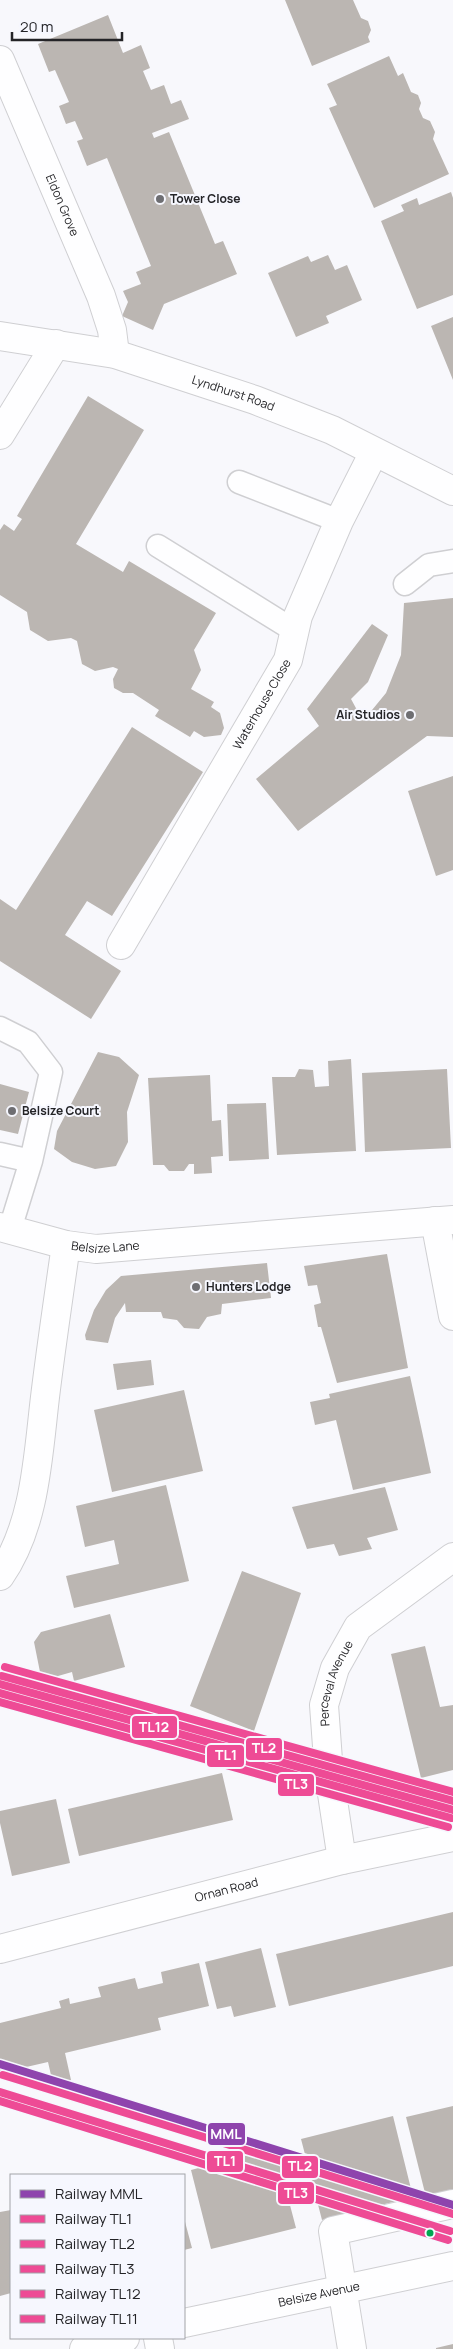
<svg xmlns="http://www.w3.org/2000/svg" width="453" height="2349" font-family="Manrope,sans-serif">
<rect width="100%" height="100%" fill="#f8f8fc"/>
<path fill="#bbb6b2" d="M285 0H353L361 18 368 21 371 30 368 37 370 42 312 66Z
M108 15 123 53 141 45 150 68 143 71 151 90 164 85 171 104 181 100 189 119 152 133 154 138 169 132 215 244 223 241 237 274 164 304 153 330 122 316 128 302 123 291 141 284 136 272 151 266 107 158 87 166 77 141 83 139 75 121 66 124 59 106 69 102 55 70 49 72 38 44Z
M389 56 398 76 403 73 411 92 418 95 421 103 419 109 423 118 430 121 435 132 433 139 449 174 374 208 329 108 337 105 327 84Z
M451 192 453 198V295L417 309 381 221 404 211 401 205 417 198 419 205Z
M328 255 335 270 347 265 362 300 326 316 329 323 296 337 268 273 308 256 311 262Z
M453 317V380L431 326Z
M88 396 144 430 76 544 123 572 129 561 216 613 194 650 201 670 191 689 214 702 211 707 220 713 224 728 221 735 204 737 194 731 190 737 155 716 159 710 133 693H123L114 688 113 679 118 669 113 667 95 671 82 664 77 641 71 638 48 641 30 630 27 612 0 595V530L4 524 14 531 22 519 17 516Z
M453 598V737L427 736 298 831 256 779 319 726 307 709 372 624 388 635 368 682 351 699 363 721 386 693 401 655 404 603Z
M132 727 203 772 112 916 87 901 65 935 121 971 91 1019 0 961V899L16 910Z
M453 776V870L436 876 408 791Z
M98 1052 119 1057 139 1075 127 1112 128 1142 116 1166 95 1169 72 1162 54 1149 57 1131Z
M351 1059 356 1151 277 1155 272 1077H295L299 1069 313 1070 315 1087 329 1086 328 1061Z
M447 1069 451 1148 365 1152 362 1073Z
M210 1075 212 1121 221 1120 223 1156 211 1157 212 1173 194 1174V1164H189L184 1171H169L164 1165H153L148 1078Z
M0 1084 29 1092 18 1134 0 1130Z
M266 1103 269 1159 229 1161 227 1104Z
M387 1254 408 1368 337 1383 321 1327H318L314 1305 321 1303 317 1285 308 1286 304 1266Z
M267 1263 271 1298 222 1304 221 1314 207 1317 199 1329 184 1328 177 1320 163 1318 161 1312H126L125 1303 115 1318 108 1343 86 1340 85 1335 94 1310 106 1290 121 1276Z
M151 1360 154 1385 117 1390 113 1364Z
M410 1376 431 1473 353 1490 336 1420 315 1425 310 1402 330 1398 329 1394Z
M184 1390 203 1471 112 1492 94 1410Z
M166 1485 189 1581 74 1608 66 1576 119 1564 114 1540 85 1547 76 1506Z
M385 1487 398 1530 367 1538 372 1549 339 1556 334 1544 307 1549 292 1507Z
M242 1571 301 1593 254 1731 190 1706Z
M110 1614 125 1667 74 1681 72 1672 51 1678 40 1672 34 1642 41 1632Z
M425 1646 440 1707 453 1705V1770L421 1778 391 1654Z
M222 1773 233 1820 79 1856 68 1809Z
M56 1799 70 1863 12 1876 0 1823V1811Z
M453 1912V1966L289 2006 276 1954Z
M261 1948 276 2007 234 2017 231 2006 217 2009 205 1962Z
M199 1963 209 2006 158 2018 161 2030 65 2053 71 2080 53 2084 48 2062 0 2073V2023L61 2008 59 2001 69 1998 70 2004 101 1997 98 1987 135 1978 138 1989 163 1983 161 1972Z
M453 2106V2190L426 2197 406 2117Z
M393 2116 413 2197 322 2220 301 2139Z
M275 2148 296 2228 211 2249 191 2170Z
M11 2210V2293L0 2296V2212Z
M184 2218 192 2248 184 2250Z
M453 2344V2349H436V2348Z"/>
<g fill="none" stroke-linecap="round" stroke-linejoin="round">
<defs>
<path id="service" d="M239 482 339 521
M158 546 295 631
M405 584 429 565 453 561
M0 1028 28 1042 51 1072 31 1161 10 1229
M0 1154 31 1161"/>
<g id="minor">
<path id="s1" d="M0 60 101 296 112 330 115 354"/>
<path id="s2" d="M0 336 115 354 255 400 332 430 453 491"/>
<path d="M0 435 56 344"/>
<path id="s3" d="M121 945 288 660 298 616 339 521 374 452"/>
<path d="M435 1221 453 1316"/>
<path id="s4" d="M0 1227 66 1245 96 1249 453 1220"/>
<path d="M0 1576C37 1523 38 1451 46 1389 52 1341 59 1293 66 1245"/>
<path id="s5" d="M342 1860 329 1774 324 1705 335 1668 358 1627 453 1557"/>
<path id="s6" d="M0 1949 342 1860 453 1837"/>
<path d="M158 2338 160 2349"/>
<path d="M352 2349 333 2231 453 2204"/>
</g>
<g id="tertiary">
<path id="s7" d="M184 2323 453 2266"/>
<path d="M84 2349 125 2338"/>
</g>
</defs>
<use href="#service" stroke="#cfcfd2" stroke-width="25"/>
<use href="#minor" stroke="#cfcfd2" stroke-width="30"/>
<use href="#tertiary" stroke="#cfcfd2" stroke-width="30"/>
<use href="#service" stroke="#fefeff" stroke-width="22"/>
<use href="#minor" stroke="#fefeff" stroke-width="28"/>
<use href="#tertiary" stroke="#fefeff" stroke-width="28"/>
<defs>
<path id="rail-1" d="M0 2064 453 2205"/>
<path id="rail-2" d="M0 1693 451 1818
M0 2092 450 2231"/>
<path id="rail-3" d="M2 1676 453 1801
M3 2075 453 2214"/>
<path id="rail-4" d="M0 1702 448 1827
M0 2101 448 2240"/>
<path id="rail-5" d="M0 1684 453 1810"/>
<path id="rail-6" d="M5 1667 453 1792"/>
</defs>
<use href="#rail-1" stroke="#f6f7fe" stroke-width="11"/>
<use href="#rail-2" stroke="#f6f7fe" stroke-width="11"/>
<use href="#rail-3" stroke="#f6f7fe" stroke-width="11"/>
<use href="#rail-4" stroke="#f6f7fe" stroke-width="11"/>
<use href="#rail-5" stroke="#f6f7fe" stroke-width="11"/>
<use href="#rail-6" stroke="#f6f7fe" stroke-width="11"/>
<use href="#rail-1" stroke="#8e44ad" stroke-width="8"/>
<use href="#rail-2" stroke="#ee4b95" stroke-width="8"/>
<use href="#rail-3" stroke="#ee4b95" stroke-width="8"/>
<use href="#rail-4" stroke="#ee4b95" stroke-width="8"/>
<use href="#rail-5" stroke="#ee4b95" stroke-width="8"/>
<use href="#rail-6" stroke="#ee4b95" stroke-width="8"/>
</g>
<g fill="#6e6e72" stroke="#f6f7fe" stroke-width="2">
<circle cx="160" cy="199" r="5"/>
<circle cx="410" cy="715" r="5"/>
<circle cx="12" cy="1111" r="5"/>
<circle cx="196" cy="1287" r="5"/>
</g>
<circle fill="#00a651" stroke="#f6f7fe" stroke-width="2" cx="430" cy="2233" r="4.5"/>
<g text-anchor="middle" stroke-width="4" stroke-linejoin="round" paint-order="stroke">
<g font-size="12" font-weight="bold" fill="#242427" stroke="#f6f7fe" text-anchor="start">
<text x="170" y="203">Tower Close</text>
<text x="400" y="719" text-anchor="end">Air Studios</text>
<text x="22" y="1115">Belsize Court</text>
<text x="206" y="1291">Hunters Lodge</text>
</g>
<g font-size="12" fill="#242427" stroke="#f6f7fe">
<text dy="4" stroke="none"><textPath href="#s1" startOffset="158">Eldon Grove</textPath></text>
<text dy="4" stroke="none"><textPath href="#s2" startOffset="241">Lyndhurst Road</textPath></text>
<text dy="4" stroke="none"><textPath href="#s3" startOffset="279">Waterhouse Close</textPath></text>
<text dy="4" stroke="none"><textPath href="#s4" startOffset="108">Belsize Lane</textPath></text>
<text dy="4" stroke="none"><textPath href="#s5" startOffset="180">Perceval Avenue</textPath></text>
<text dy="4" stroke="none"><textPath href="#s6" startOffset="234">Ornan Road</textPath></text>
<text dy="4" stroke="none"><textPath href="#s7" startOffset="138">Belsize Avenue</textPath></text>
</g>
</g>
<g stroke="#f6f7fe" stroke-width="2">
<rect x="131" y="1715" width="47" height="24" rx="5" fill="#ee4b95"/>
<rect x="245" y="1737" width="38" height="24" rx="5" fill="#ee4b95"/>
<rect x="206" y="1744" width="39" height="24" rx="5" fill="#ee4b95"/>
<rect x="277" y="1773" width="38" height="24" rx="5" fill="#ee4b95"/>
<rect x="207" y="2122" width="39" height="24" rx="5" fill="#8e44ad"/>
<rect x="206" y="2150" width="38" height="23" rx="5" fill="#ee4b95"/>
<rect x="281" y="2155" width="38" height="24" rx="5" fill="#ee4b95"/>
<rect x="277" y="2181" width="38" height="24" rx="5" fill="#ee4b95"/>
</g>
<g font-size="14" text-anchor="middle" font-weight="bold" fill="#fff">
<text x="154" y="1732">TL12</text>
<text x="264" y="1753">TL2</text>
<text x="226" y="1760">TL1</text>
<text x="296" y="1789">TL3</text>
<text x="226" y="2139">MML</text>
<text x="225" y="2166">TL1</text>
<text x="300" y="2171">TL2</text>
<text x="296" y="2198">TL3</text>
</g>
<rect x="10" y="2174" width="175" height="165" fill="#f6f7fe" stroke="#a2a3a8"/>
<rect x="20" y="2190" width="25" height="8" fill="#8e44ad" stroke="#a2a3a8"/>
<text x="55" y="2199" font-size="15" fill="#242427">Railway MML</text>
<rect x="20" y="2215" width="25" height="8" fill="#ee4b95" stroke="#a2a3a8"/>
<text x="55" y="2224" font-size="15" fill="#242427">Railway TL1</text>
<rect x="20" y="2240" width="25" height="8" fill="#ee4b95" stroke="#a2a3a8"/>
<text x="55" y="2249" font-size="15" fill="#242427">Railway TL2</text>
<rect x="20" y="2265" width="25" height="8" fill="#ee4b95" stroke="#a2a3a8"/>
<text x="55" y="2274" font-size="15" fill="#242427">Railway TL3</text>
<rect x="20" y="2290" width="25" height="8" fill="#ee4b95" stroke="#a2a3a8"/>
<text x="55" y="2299" font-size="15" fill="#242427">Railway TL12</text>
<rect x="20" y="2315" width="25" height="8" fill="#ee4b95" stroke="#a2a3a8"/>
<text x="55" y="2324" font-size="15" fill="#242427">Railway TL11</text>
<path d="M12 32v8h110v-8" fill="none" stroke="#242427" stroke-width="2.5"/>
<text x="20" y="32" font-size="15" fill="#242427" stroke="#f6f7fe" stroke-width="4" paint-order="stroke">20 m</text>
</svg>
